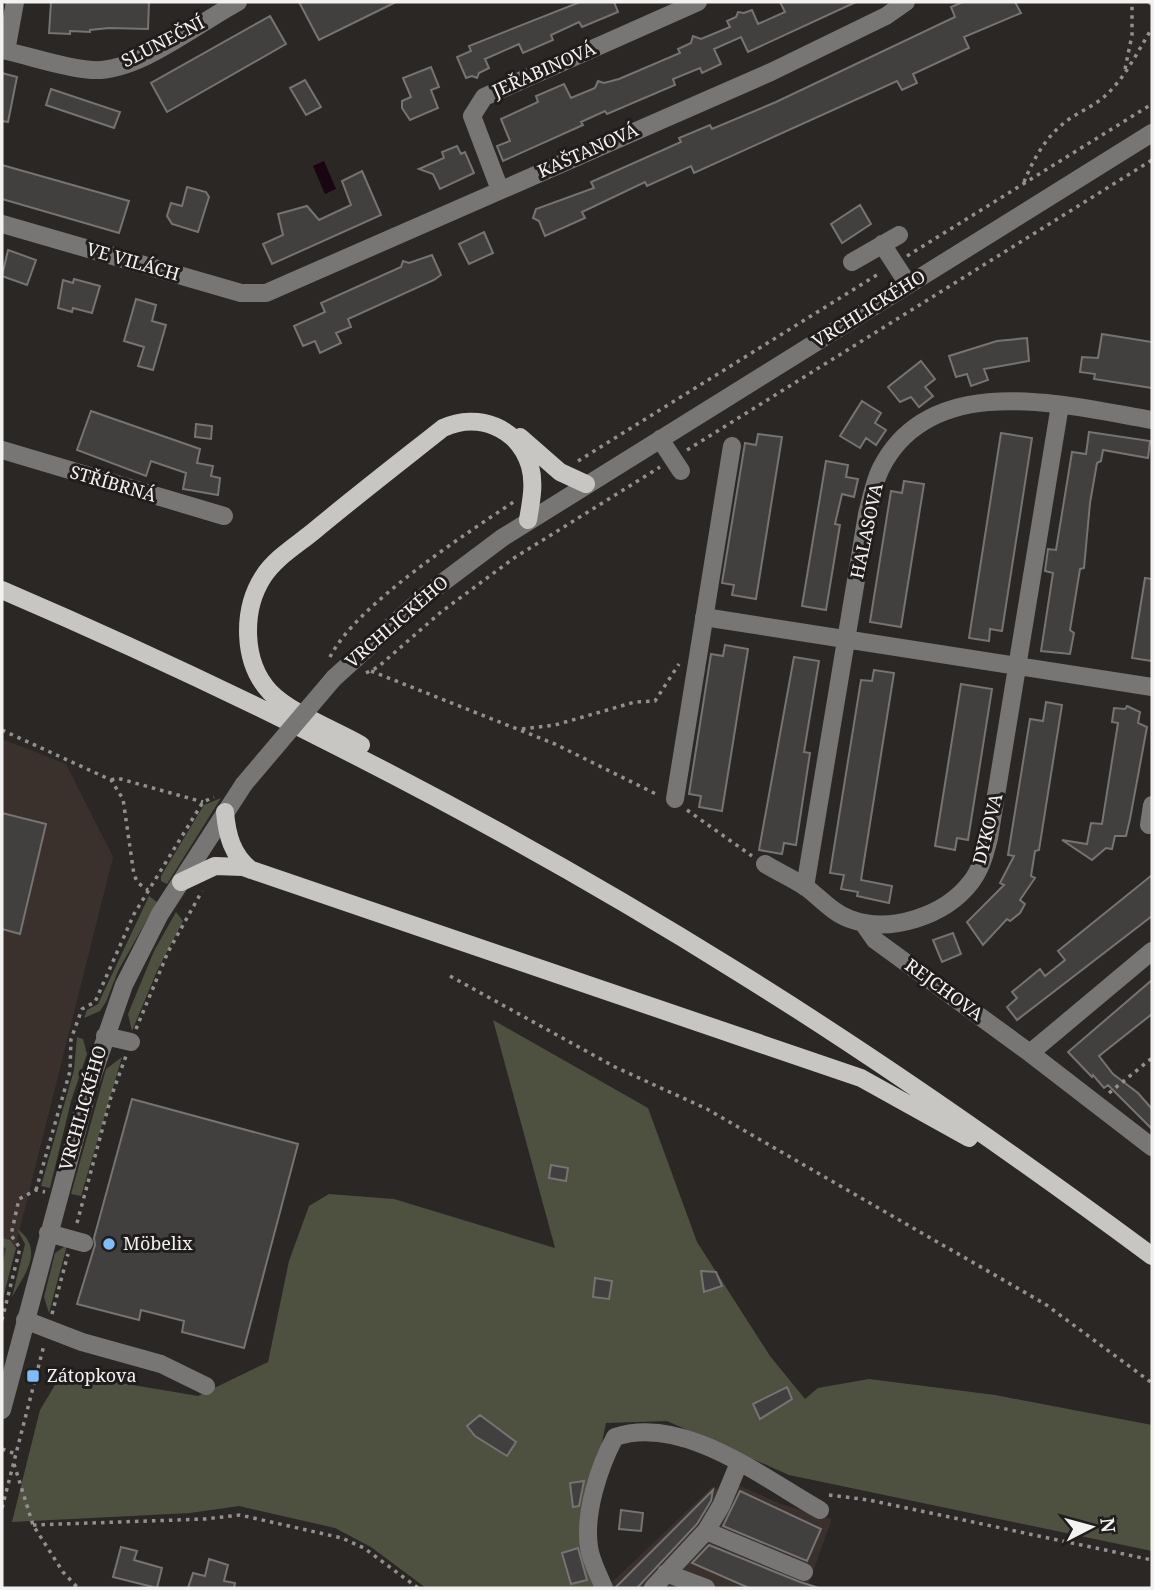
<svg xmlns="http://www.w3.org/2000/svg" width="1154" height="1590" font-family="'Noto Serif',serif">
<rect width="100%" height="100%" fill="#2a2725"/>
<path fill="#3a312d" d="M2 739 66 764 113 857 2 1300Z
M729 1481 781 1504 832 1519 807 1588H609L608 1586 712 1487 723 1491Z"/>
<path fill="#4f5140" d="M221 798 167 884 161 881V876L204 805Z
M149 896 157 902 118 971 106 1002 100 1011 84 1018 87 1010 98 1004Z
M176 912 183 921 157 971 132 1031 128 1014 154 951Z
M493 1020 648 1108 697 1242 770 1356 805 1399 818 1388 869 1379 995 1395 1152 1425V1551L789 1475 667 1421 606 1423 582 1539 595 1588H426L371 1547 335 1528 239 1506 190 1513 12 1522 40 1410 58 1380H103L198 1396 268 1362 289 1261 309 1206 329 1194 394 1199 555 1248Z
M77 1037 83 1039 87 1054 71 1101 50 1188 41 1186 74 1070Z
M122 1057 81 1196 71 1194 106 1069Z
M17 1229C45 1249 25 1274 12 1297L25 1244Z
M2 1238 10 1240 16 1248 2 1302V1267L6 1248 2 1247Z
M67 1245 49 1313 44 1297 55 1253Z"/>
<path fill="#190612" d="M324 161 336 189 325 194 313 166Z"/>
<path fill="#423f3f" stroke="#777373" stroke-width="2" d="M51 2H149L148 29 109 28 90 30V32L70 31V34L49 33Z
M299 2H396L319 40Z
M580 2H614L618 12 582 27 579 22 551 35 553 40 523 53 519 44 485 59 489 68 479 73 477 78 472 76 466 78 457 57 471 51 469 46Z
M780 2H856L748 52 741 37 714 49 721 64 702 73 700 68 673 79 675 85 607 114 605 111 581 122 583 125 503 161 497 146 510 141 501 119 538 102 536 96 564 84 571 98 595 88 598 81 604 83 619 79 680 53 678 49 691 43 693 36 701 39 730 27 727 21 736 17 738 12 744 13 752 10 758 24 785 12Z
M963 2H1015L1021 13 964 37 969 48 913 74 917 83 902 90 897 81 694 173 691 166 647 186 645 182 582 212 585 218 545 236 539 221 533 218 536 209 594 188 591 182 681 142 679 138 710 125 712 129 776 102 955 17 951 7Z
M270 16 286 44 167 112 151 83Z
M431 67 439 87 431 90 438 108 410 120 402 108V101L411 97 403 78Z
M2 73 17 77 8 122 2 121Z
M305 80 321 107 306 115 290 88Z
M51 89 120 112 114 128 46 105Z
M457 146 461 154 465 152 474 173 440 189 433 174 419 169 444 158 442 152Z
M2 165 129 201 119 233 2 199Z
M362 171 381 215 272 264 263 244 283 235 278 214 307 206 319 220 351 205 342 181Z
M187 187 206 192 209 197 198 232 172 224 167 216 171 203 182 206Z
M860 205 871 224 842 243 831 224Z
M484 232 493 253 469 264 459 244Z
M8 250 36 260 27 285 2 276Z
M432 255 441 275 434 280 348 319 351 327 336 333 341 343 320 353 315 341 303 346 294 326 325 312 321 303 401 267 403 261 409 263Z
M74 279 100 286 92 313 73 308 72 312 58 308 63 280 73 283Z
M136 299 156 305 152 321 166 325 153 370 138 366 144 347 124 341Z
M1102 334 1152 342V388L1094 379 1095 374 1080 372 1082 357 1098 358Z
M1027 338 1029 361 984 369 988 380 971 386 967 374 956 377 949 356 997 341Z
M921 361 935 379 925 387 933 396 919 407 911 397 900 402 888 387Z
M862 401 881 413 875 423 886 430 876 445 866 438 860 448 840 436Z
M91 411 200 449 197 463 213 466 211 476 220 478 218 495 183 489 186 473 151 461 146 476 77 450Z
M196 424 212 426 211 439 195 437Z
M1089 432 1150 441 1148 458 1103 450 1101 461 1097 463 1090 503 1084 568 1080 569 1070 630 1074 633 1070 654 1041 651 1053 573 1045 571 1048 549 1056 550 1072 452 1086 454Z
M1001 433 1032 438 1002 631 990 629 989 641 969 638Z
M758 434 782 437 756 599 732 595 734 585 722 583 745 443 756 445Z
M826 461 848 465 846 477 858 479 854 497 842 494 835 524 840 525 826 610 802 606Z
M904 481 924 484 901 627 870 622 891 491 902 493Z
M1145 578 1152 579V661L1132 658Z
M725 645 748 649 722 811 699 807 701 796 689 794 711 654 723 656Z
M794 657 819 661 804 752 810 753 796 845 784 843 782 854 759 850Z
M874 670 894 673 861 880 892 886 889 903 857 896 858 892 841 889 844 875 830 873 861 680 872 681Z
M961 684 992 689 968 840 957 838 955 850 935 846Z
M1046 702 1062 705 1039 850 1035 851 1031 876 1035 878 1020 900 1025 904 1020 913 1010 921 1007 919 983 945 967 922 1004 885 1000 883 1014 856 1008 855 1030 719 1043 721Z
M1127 706 1140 712 1138 723 1147 727 1130 819 1126 836H1115L1112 849 1106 848 1092 860 1062 840 1087 844 1091 823 1102 824 1118 723 1112 722 1114 708 1125 709Z
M2 813 46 824 20 934 2 929Z
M1152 875V916L1017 1020 1007 1007 1017 998 1012 992 1040 969 1045 976 1065 960 1058 951Z
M953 933 961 954 942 962 933 940Z
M1152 980V1014L1099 1056 1113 1074 1138 1093 1152 1109V1129L1108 1085 1104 1088 1093 1075 1092 1077 1068 1052Z
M132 1099 298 1144 244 1348 182 1332 184 1321 141 1310 139 1320 77 1304 95 1245 94 1238Z
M551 1165 568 1168 566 1181 549 1178Z
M701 1271 716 1272 722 1286 704 1292Z
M595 1278 612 1281 609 1299 593 1297Z
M787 1387 792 1399 760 1419 753 1404Z
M480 1415 516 1442 507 1456 475 1436 467 1426Z
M584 1481 579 1506 573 1507 570 1483Z
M713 1490 711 1501 697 1524 637 1588H615Z
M740 1491 821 1529 807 1561 723 1526Z
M621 1510 643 1513 641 1531 619 1529Z
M709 1545 800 1582 819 1588H749L692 1563Z
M121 1547 137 1551 134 1560 162 1568 157 1588 113 1577Z
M578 1548 587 1580 571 1584 562 1553Z
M209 1559 228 1565 224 1581 235 1583 234 1588H188L193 1573 205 1576Z"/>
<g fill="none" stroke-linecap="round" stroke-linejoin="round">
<path stroke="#93918f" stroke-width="3.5" stroke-dasharray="3.5 5" stroke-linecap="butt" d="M1149 2 1152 5
M1125 69 1132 35V2
M1024 182C1033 160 1045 138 1064 123 1076 113 1093 107 1105 96 1125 78 1138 51 1152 28
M907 256 1152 104
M687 450 1152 160
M578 461 880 273
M330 657C356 605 464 535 515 501
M371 671 555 744 658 795
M366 673 378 667 441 612 514 558 660 467
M522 729 555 725 635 702 655 701 679 664
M2 730 111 780 123 799 134 875 138 883 148 890
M111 780 117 778 203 802
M687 810 752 856
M450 976 615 1067 707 1109 1045 1304 1152 1383
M136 1029 168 952 202 891
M1109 1093 1152 1058
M36 1190 70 1071 71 1039 82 1009 95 1002 134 914 203 802 214 797
M77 1223 111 1097 126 1056
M52 1314 68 1254
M2 1320 20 1248 11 1235 19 1199 36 1190 45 1192
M2 1449 16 1454
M14 1464 33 1525 63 1572 78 1588
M829 1495 869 1500 1152 1560
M2 1508 44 1345
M33 1525 205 1519 240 1515 342 1538 364 1548 418 1588"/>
<path stroke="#777675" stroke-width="18" d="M2 50C31 56 62 68 92 70 138 73 198 23 238 2
M6 51 15 2
M500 190 472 116 484 97 698 2
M2 224 241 293H266L771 72 886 16 906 2
M882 244 908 284
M852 262 899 235
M660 439 681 471
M2 450 224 516
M704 617 1152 687
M334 678 426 595 502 538 1152 133
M675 799 732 446
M1149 825 1152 805
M765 864C778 872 794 879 807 888 821 899 833 913 850 919 890 934 945 916 971 882 981 869 985 854 989 838L1060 405
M805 887 867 514C871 499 874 482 881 468 932 368 1068 406 1152 420
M863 923 875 940 1030 1053 1152 1147
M105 1036 131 1042
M1030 1053 1152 951
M48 1233 84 1243
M25 1320 82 1342 161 1364 206 1386
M2 1410 89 1086 124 985 160 914 244 784
M706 1531 804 1572
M666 1573 706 1588
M604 1588C599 1575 591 1562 589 1547 584 1513 599 1467 615 1437 683 1414 763 1478 820 1510
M653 1588 706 1531 721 1506 739 1463"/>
<path stroke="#c8c6c3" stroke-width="18" d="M520 437 560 472 586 484
M2 590C256 699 503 825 738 972 880 1060 1018 1157 1152 1256
M361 745C335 730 290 713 270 692 242 662 242 610 263 577 275 558 297 545 314 531 356 496 400 462 443 428 478 412 518 427 530 466 535 484 531 502 528 520
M225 812C227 835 232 855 251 870
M181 882 215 866 243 867 861 1078 969 1138"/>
<path stroke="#777675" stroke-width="18" d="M244 784 334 678"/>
</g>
<g fill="#7ebdf9" stroke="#201d1c" stroke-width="2.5">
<circle cx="109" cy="1244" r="7"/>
<rect x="26" y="1369" width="14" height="14" rx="3.5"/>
</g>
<g text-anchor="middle" stroke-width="6" stroke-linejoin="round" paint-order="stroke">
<g font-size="18" fill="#f4f2f1" stroke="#201d1c">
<text transform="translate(163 42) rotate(-27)" y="6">SLUNEČNÍ</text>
<text transform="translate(544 70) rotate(-24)" y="6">JEŘABINOVÁ</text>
<text transform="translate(588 151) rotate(-24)" y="6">KAŠTANOVÁ</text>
<text transform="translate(133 262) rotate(16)" y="6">VE VILÁCH</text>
<text transform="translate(869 309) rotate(-32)" y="6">VRCHLICKÉHO</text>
<text transform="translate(113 484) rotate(16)" y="6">STŘÍBRNÁ</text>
<text transform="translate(867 531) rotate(-78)" y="6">HALASOVA</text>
<text transform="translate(397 622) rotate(-41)" y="6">VRCHLICKÉHO</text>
<text transform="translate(988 829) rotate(-76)" y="6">DYKOVA</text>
<text transform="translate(944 990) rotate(36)" y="6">REJCHOVA</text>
<text transform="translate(83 1108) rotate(-74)" y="6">VRCHLICKÉHO</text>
</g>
<g font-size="18" fill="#f4f2f1" stroke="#201d1c" text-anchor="start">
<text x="123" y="1250">Möbelix</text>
<text x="47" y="1382">Zátopkova</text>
</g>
</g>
<rect width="1154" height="1590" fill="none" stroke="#f4f2f1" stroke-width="7"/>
<g transform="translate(1091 1527) rotate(84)" stroke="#201d1c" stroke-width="5" paint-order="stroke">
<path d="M0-5L12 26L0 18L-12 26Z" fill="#f4f2f1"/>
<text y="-10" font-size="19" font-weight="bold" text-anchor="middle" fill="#f4f2f1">N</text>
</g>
</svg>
